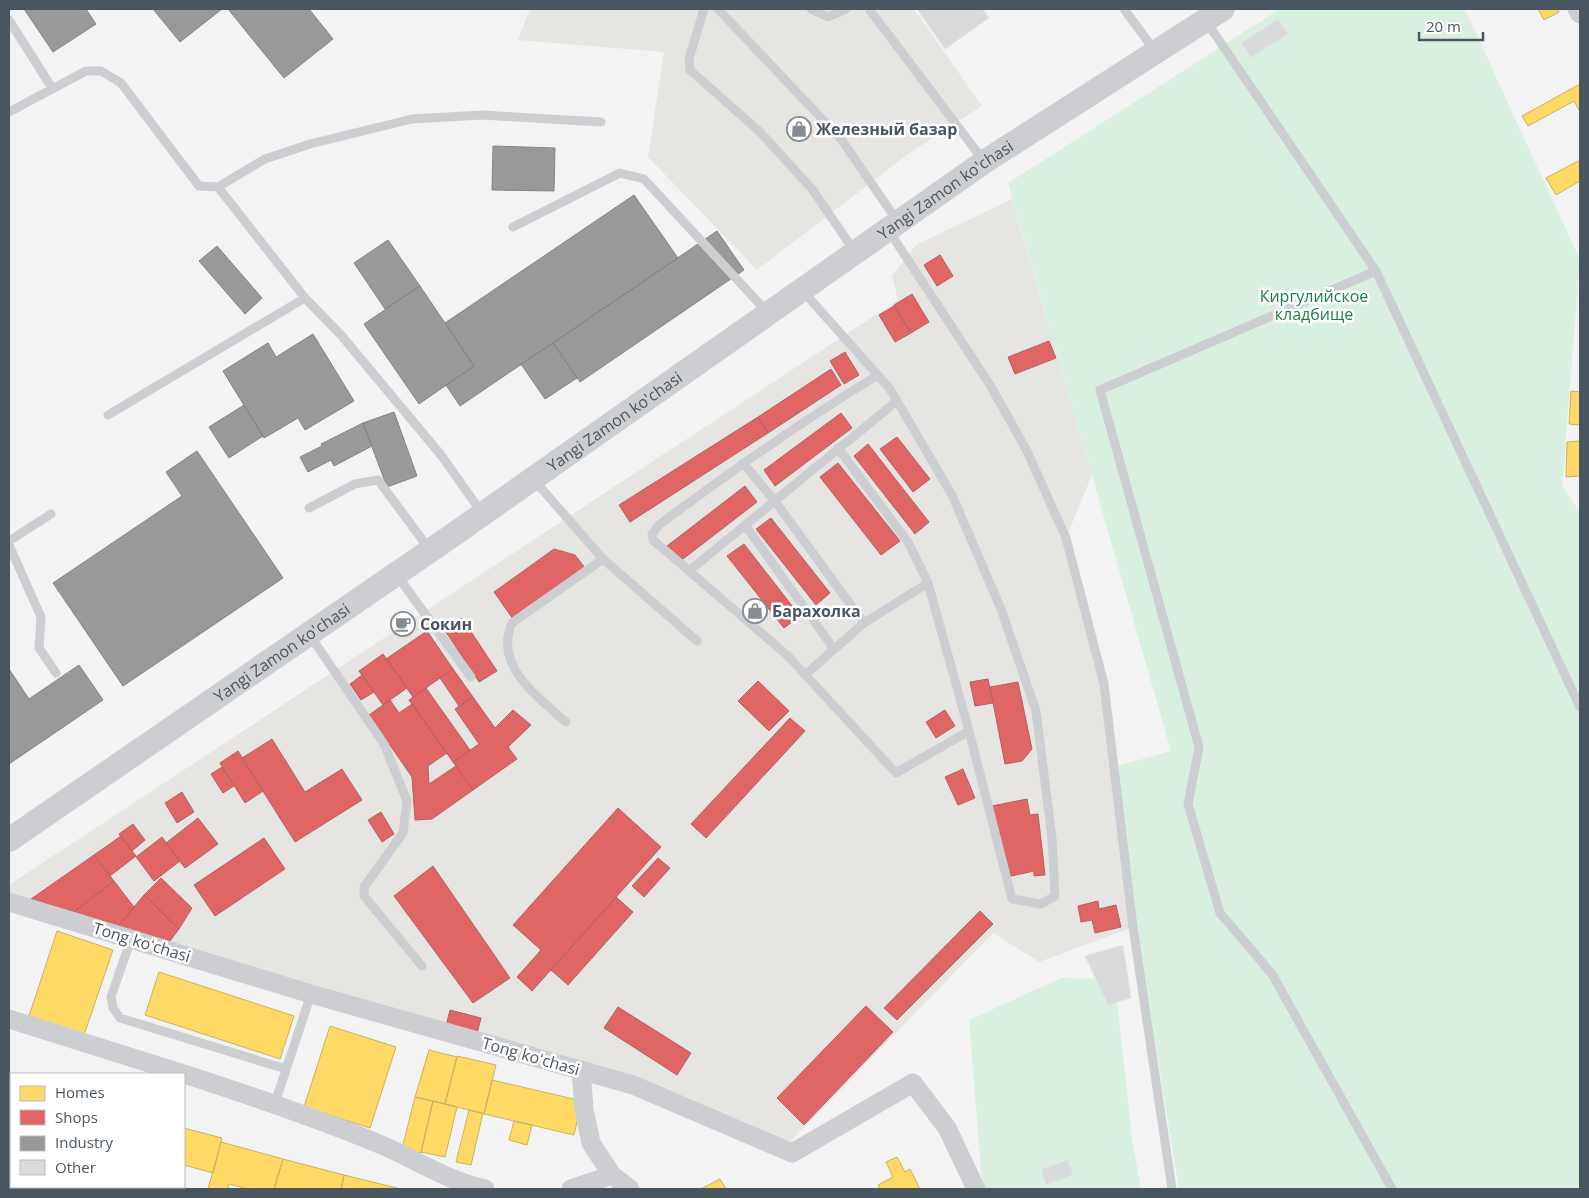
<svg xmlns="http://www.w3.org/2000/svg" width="1589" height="1198" font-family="'Open Sans',sans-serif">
<rect width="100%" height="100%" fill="#f3f3f3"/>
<path fill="#e7e5e2" d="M530 9H914L982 106 911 152 757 270 648 157 664 52 518 40Z
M1012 199 1092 475 1066 538 1104 684 1133 927 1039 962 993 933 785 1147 617 1086 9 899V885L898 300 892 276 916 245Z"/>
<path fill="#d9f0e1" d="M1280 9H1465L1580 260 1562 486 1580 512V1189H1179L1110 768 1171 751 1008 183Z
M1061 978 1115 979 1132 1139 1141 1189H984L982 1184 969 1020Z"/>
<path fill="#ffd966" stroke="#c9b264" d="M1538 9H1558L1559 12 1544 20Z
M1580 84V112L1574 101 1528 126 1522 116Z
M1580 160V181L1556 195 1546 178Z
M1571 391 1580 392V425L1569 424Z
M1580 441V476L1566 477 1567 442Z
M57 931 113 950 84 1035 29 1016Z
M159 972 294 1016 280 1059 145 1015Z
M330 1026 396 1047 370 1128 304 1107Z
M429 1050 457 1057 445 1104 415 1097Z
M457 1056 496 1065 484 1114 445 1104Z
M492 1080 582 1101 574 1135 484 1114Z
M9 1089 11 1090V1141L9 1140Z
M415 1097 433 1101 421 1153 402 1149Z
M433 1101 457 1107 445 1157 421 1152Z
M469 1110 483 1113 471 1165 456 1162Z
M514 1121 532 1125 527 1145 509 1140Z
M184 1128 222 1138 213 1173 184 1165Z
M221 1142 283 1159 274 1189H248L229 1184 228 1189H208Z
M897 1157 905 1172 910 1169 920 1189H880L878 1185 893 1177 886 1162Z
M283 1159 344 1175 341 1189H274Z
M344 1175 401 1189H341Z
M10 1179 11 1187H37L46 1189 47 1187H74V1189H9Z
M720 1179 726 1189H701Z"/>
<path fill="#e06666" stroke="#b36164" d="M940 255 953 276 937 286 924 265Z
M912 294 929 322 911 333 894 305Z
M894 306 911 333 895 342 879 315Z
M1049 341 1056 358 1015 374 1008 357Z
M845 352 859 375 844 384 830 361Z
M831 369 841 385 768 433 758 417Z
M841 413 852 428 775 486 764 470Z
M758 417 768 433 630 522 619 505Z
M897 437 930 479 913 492 880 449Z
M868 444 929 522 915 534 854 456Z
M838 463 900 541 881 555 820 477Z
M745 486 757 502 679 562 667 546Z
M771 518 830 593 816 605 756 529Z
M744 544 800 616 784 628 727 556Z
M554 549 575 555 585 568 513 619 494 592Z
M462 618 497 671 479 682 444 629Z
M427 631 453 669 413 697 386 659Z
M383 654 407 688 383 705 359 671Z
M453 669 473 697 459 706 440 678Z
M362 675 374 692 361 700 350 684Z
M988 679 993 703 975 706 970 682Z
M758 681 789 711 769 731 738 701Z
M1018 682 1032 749 1022 761 1005 764 990 687Z
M426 688 470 750 453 762 409 700Z
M473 697 495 728 513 710 531 725 508 747 517 759 473 790 453 762 479 744 455 709Z
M390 700 399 713 412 704 447 753 428 766 429 784 456 766 473 790 432 819 415 820 412 777 369 715Z
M945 710 955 726 936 738 926 722Z
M790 718 805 731 706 838 691 824Z
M272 739 305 792 342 769 362 800 295 842 242 758Z
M238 751 263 791 245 803 220 763Z
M222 767 234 786 223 793 211 774Z
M963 769 975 798 958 805 945 777Z
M182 792 194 812 177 823 165 803Z
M1027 799 1030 815 1038 814 1045 875 1034 876V871L1007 877 992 806Z
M618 808 661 847 532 991 517 977 541 950 513 925Z
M381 812 394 834 382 842 368 820Z
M198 818 218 844 185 868 166 843Z
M133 824 145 840 132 851 119 834Z
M121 836 136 856 110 876 94 855Z
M162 837 180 861 154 881 136 857Z
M264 838 285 869 215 916 194 885Z
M94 855 114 881 71 914 31 899Z
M658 858 670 868 644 897 632 886Z
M433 866 510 978 473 1003 394 896Z
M161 878 192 908 179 929 144 895Z
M114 881 134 907 115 930 71 914Z
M144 895 179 929 167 945 115 930Z
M616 897 633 912 568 985 551 970Z
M1098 901 1099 909 1116 905 1121 927 1095 933 1092 920 1081 922 1078 906Z
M980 911 993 924 897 1020 884 1008Z
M866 1006 893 1032 804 1125 777 1098Z
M618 1007 691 1053 677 1075 604 1028Z
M450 1010 481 1018 476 1038 445 1030Z"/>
<path fill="#999" stroke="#818588" d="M24 9H86L96 24 53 52Z
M153 9H222L180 42Z
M228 9H309L333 39 284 78Z
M493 146 555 148 554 191 492 190Z
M634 195 678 258 460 406 446 385 474 366 445 323Z
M717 231 744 270 580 382 553 343Z
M388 240 420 286 385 309 354 263Z
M217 246 262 298 245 314 199 261Z
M420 286 474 366 419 404 364 324Z
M313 334 354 401 305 430 298 418 264 438 223 371 268 343 276 357Z
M553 343 577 378 545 399 521 364Z
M244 405 263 436 229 458 209 427Z
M394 412 417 476 387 487 363 423Z
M363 423 372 446 334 466 331 460 308 472 300 457 322 446 321 444Z
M197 451 283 578 123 686 53 583 182 496 166 472Z
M79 665 103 700 9 764V669L29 699Z"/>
<path fill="#d9dadb" stroke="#e4e5e6" d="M917 9H983L989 18 945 49Z
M1278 19 1288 34 1251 58 1241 43Z
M1123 945 1131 998 1108 1005 1085 956Z
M1068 1160 1073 1175 1046 1185 1041 1169Z"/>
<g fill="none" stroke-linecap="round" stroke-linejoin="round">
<path stroke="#ccced1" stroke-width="9" d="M704 9 689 59 690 70 760 132 812 189 855 252
M718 9 841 139 898 222
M811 9 828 17 846 9
M869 9 983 160
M1124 9 1155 51
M9 20 52 88
M1206 21 1376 271 1580 707
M9 112 86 71H101L121 83 199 186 218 187 305 298 341 335 441 455 482 513
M218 187 265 159 310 144 412 119 482 115 601 122
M513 227 620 173 644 179 768 313
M889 231 990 385 1026 449 1066 538 1104 684 1133 927 1172 1189
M1376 271 1100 390 1199 747 1188 804 1220 913 1272 974 1392 1189
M802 290 890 389 952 495 1001 609 1036 711 1052 838 1055 896 1041 904 1012 899 969 731 928 583 908 542 838 448
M878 375C802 421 730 472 659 525L652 534 653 540 788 656 896 773 969 731
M108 415 305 298
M743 463 774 500 864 623
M534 480 603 559 697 641
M309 508 355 484 378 480 430 550
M745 525 834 649
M9 541 51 514
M9 545 41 617 39 648 56 673
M689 571 897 401
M396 574 471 677
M309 634 384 744 407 801 403 833 364 887V896L422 966
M806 674 864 623 928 583
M566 722C539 698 493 666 512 623L603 559
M131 939 111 997 113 1008 120 1018 286 1069
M275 1103 311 994"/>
<path stroke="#ccced1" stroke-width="19" d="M1577 9 1580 14
M9 902 311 994 633 1085 792 1153 913 1083 947 1128 976 1189
M9 1019 184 1074
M581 1070 584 1109 591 1143 612 1175
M184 1074C249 1095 313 1117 377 1143 413 1158 445 1180 485 1189
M571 1189 612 1175 630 1189"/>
<path stroke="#ccced1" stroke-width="24" id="s1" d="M9 840 450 537 984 162 1223 9"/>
</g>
<defs>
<symbol id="shop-ring" viewBox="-11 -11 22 22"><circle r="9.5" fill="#fff" stroke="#858d93" stroke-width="1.5"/><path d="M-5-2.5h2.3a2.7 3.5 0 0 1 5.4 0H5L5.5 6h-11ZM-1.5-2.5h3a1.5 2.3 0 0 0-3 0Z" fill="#858d93"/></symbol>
<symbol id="cafe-ring" viewBox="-11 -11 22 22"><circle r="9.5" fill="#fff" stroke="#858d93" stroke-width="1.5"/><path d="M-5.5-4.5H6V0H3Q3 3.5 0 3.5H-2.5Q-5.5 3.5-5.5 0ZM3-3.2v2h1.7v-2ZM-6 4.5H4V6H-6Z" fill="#858d93"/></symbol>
</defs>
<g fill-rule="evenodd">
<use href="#shop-ring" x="785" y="115" width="28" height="28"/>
<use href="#shop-ring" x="741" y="597" width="28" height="28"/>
<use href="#cafe-ring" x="389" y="610" width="28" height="28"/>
</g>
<g text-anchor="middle" stroke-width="5" stroke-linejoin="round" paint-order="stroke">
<g font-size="16" font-weight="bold" fill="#4a565f" stroke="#fff" text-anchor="start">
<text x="816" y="135">Железный базар</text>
<text x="772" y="617">Барахолка</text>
<text x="420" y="630">Сокин</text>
</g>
<g font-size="16" fill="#4a565f" stroke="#fff">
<text dy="6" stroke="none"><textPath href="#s1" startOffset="1140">Yangi Zamon ko'chasi</textPath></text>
<text dy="6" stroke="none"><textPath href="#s1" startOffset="736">Yangi Zamon ko'chasi</textPath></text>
<text dy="6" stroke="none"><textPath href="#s1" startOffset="331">Yangi Zamon ko'chasi</textPath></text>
<text transform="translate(142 942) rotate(17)" y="6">Tong koʻchasi</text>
<text transform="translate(531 1056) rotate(16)" y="6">Tong koʻchasi</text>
</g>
<g font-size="16" fill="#1c7f49" stroke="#fff">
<text x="1314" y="302">Киргулийское<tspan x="1314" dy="18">кладбище</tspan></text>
</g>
</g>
<rect width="1589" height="1198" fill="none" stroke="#4a565f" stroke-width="20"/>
<rect x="10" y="1073" width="175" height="115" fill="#ffffff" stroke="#b7bbbf"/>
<rect x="20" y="1086" width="25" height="15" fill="#ffd966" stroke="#b7bbbf"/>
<text x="55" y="1098" font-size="15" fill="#4a565f">Homes</text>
<rect x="20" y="1110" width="25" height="15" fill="#e06666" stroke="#b7bbbf"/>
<text x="55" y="1123" font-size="15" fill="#4a565f">Shops</text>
<rect x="20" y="1136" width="25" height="15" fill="#999999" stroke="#b7bbbf"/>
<text x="55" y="1148" font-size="15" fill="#4a565f">Industry</text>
<rect x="20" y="1160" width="25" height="15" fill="#d9dadb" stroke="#b7bbbf"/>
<text x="55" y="1173" font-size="15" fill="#4a565f">Other</text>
<path d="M1419 32v8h64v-8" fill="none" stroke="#4a565f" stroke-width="2.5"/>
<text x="1426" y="32" font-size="15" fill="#4a565f" stroke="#ffffff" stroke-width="4" paint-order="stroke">20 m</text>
</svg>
